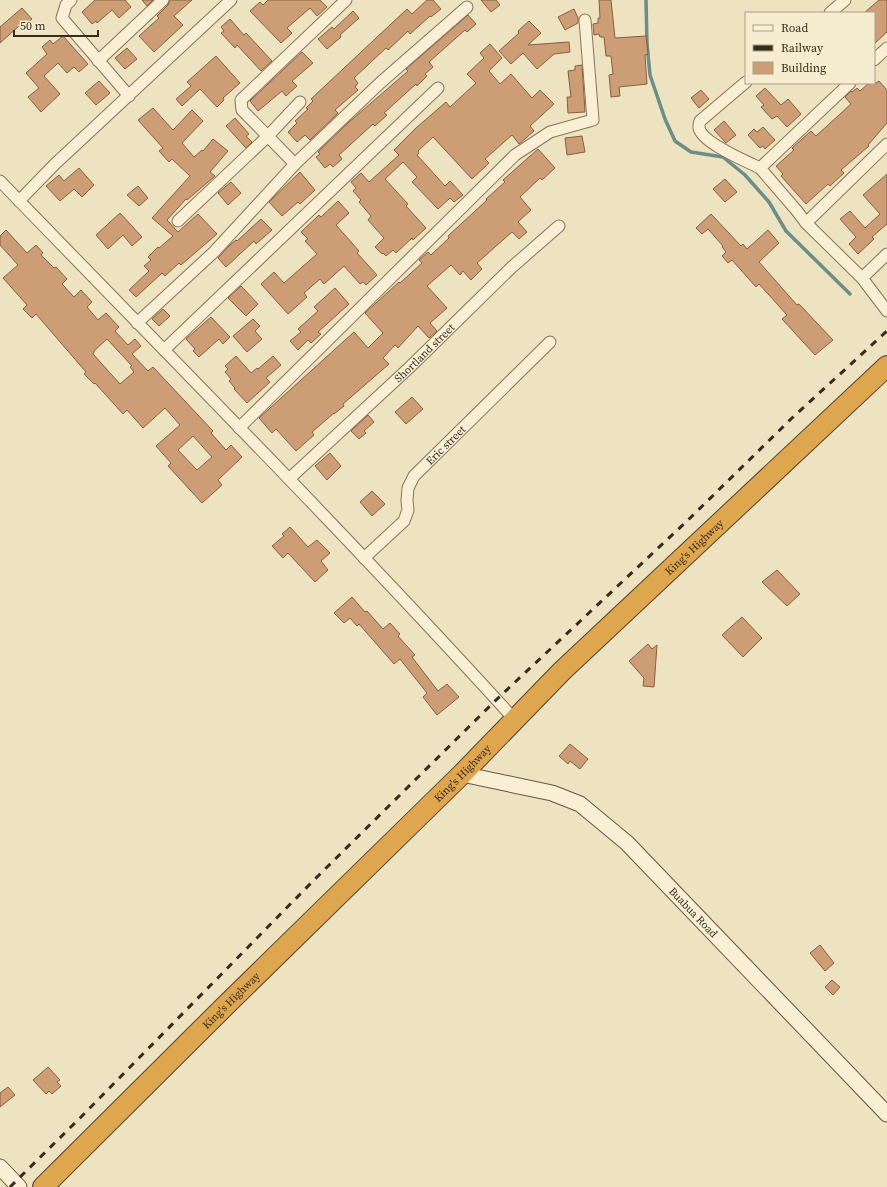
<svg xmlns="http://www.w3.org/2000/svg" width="887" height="1187" font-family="'Source Serif 4',serif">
<rect width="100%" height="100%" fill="#eee3c1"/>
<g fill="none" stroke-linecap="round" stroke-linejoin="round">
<path stroke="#6b8e87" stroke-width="3.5" d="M646 0 647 44 650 75 665 119 675 141 691 152 723 157 745 175 769 202 786 231 850 294"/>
</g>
<path fill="#cd9e76" stroke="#875e3e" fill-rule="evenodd" d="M95 0H125L131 7 119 18 112 10 97 23 96 21 92 24 82 12Z
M142 0H153L147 6Z
M170 0H192L174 16 183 25 154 52 139 36 159 18 157 16 168 5Z
M268 0H320L327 7 317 16 310 8 287 28 292 33 281 43 250 11 260 2 263 5Z
M427 0H433L441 9 431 17 430 16 410 34 408 31 388 50 386 48 354 78 358 83 355 87 358 90 335 110 338 113 310 140 305 135 297 142 288 132 297 123 295 121 308 109 306 108 313 101 311 99 407 9 412 14Z
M481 0H496L500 5 491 12Z
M599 0H611L615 38 646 36 648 54 645 55 647 84 619 87 620 96 611 97 609 75 613 74 611 56H606L604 37H600L599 34 594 35 593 24 598 23V18H600Z
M879 0H887V32L874 44V13H864Z
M22 8 32 19 22 28 19 26 0 43V27Z
M574 9 578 18V23L565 30 558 17Z
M353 11 359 18 340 35 341 37 327 49 318 39 332 27 334 29Z
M468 15 476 24 467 32 465 30 429 62 433 67 425 74 427 76 417 86 416 84 384 113 387 115 375 126 373 124 339 155 342 159 333 167 330 164 325 168 316 157 320 154 318 152 348 123 408 71 406 69Z
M230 19 244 35 246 33 272 61 261 71 237 45 235 48 221 33 224 31 221 27Z
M529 21 541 33 528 45 569 42 570 52 554 54 537 69 523 53 511 64 499 51 519 33 518 31Z
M63 36 88 64 79 72 74 67 67 73 58 63 44 76 60 94 41 112 28 97 39 88 26 73 47 54 42 47 50 40 53 44Z
M490 44 502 58 489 71 500 84 511 74 532 98 540 90 554 104 530 126 534 131 519 144 512 135 485 159 489 163 472 179 433 137 418 151 419 153 417 155 445 186 450 181 463 195 454 202 450 198 438 209 412 182 417 177 403 162 385 179 408 204 406 206 426 228 413 240 412 238 396 253 393 250 386 256 383 253 382 254 375 247 384 238 368 220 371 216 359 202 361 200 353 191 356 188 351 182 361 173 369 182 399 155 394 150 416 128 446 102 450 107 476 83 467 74 484 58 480 53Z
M127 48 137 59 125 69 115 58Z
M302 52 313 63 292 81 297 86 286 96 282 91 258 111 250 101Z
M216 56 240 83 223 98 224 100 217 107 200 89 182 106 176 99 191 86 187 82Z
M582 65 585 112 568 113 567 97H571L568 71 575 70V66Z
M99 81 110 93 96 105 85 93Z
M879 81 887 90V123L868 145 869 146 841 170 844 173 830 186 828 184 806 204 781 176 783 174 776 166 794 150 792 148 811 131 816 136 851 104 845 97 851 91 852 92 857 88 860 91 869 83H876Z
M765 88 781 105 788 99 801 114 787 127 777 116 772 119 761 107 764 105 756 96Z
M701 90 709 99 699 108 691 98Z
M153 108 173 130 192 110 203 121 182 143 194 157 202 150 203 151 213 139 228 151 210 172 215 176 187 200 186 199 167 220 178 232 198 214 217 234 181 265 179 263 165 276 162 273 136 297 129 290 149 271 144 266 151 260 148 257 158 247 159 248 173 236 152 218 190 176 172 159 169 162 159 151 163 148 138 120Z
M235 118 249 134 246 136 252 142 246 148 226 126Z
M724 121 736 135 726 143 714 130Z
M763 127 775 140 765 149 763 146 760 148 748 135 754 129 757 132Z
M582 136 585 152 567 155 565 138Z
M538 149 555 168 542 180 540 178 520 197 531 210 518 222 527 232 519 239 512 232 477 263 482 269 471 280 463 271 460 275 451 265 427 286 447 308 430 323 437 331 429 338 418 326 398 348 395 345 383 358 389 364 343 404 344 406 334 414V413L312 432 314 435 296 451 276 429 272 433 259 418 354 332 368 348 383 333 365 313 399 282 400 283 422 263 419 260 428 252 431 255 449 238 448 236 487 200 486 199 505 182 503 180Z
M79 168 94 185 82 197 74 189 60 201 46 186 59 175 64 181Z
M300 172 315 190 300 204 298 202 282 216 269 202Z
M887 174V224L872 237 874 239 858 254 849 244 856 237 840 219 850 211 865 228 880 214 863 195Z
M725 179 737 192 725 202 713 189Z
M231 182 241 193 228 205 218 193Z
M138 186 148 198 139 206 127 195Z
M338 201 349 213 336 225 359 251 357 253 377 275 366 285 363 282 360 284 344 266 324 284 320 279 304 293 307 297 288 314 261 284 274 272 284 283 317 254 305 241 308 239 301 232 319 215 321 217Z
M120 213 142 237 132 246 123 235 108 249 96 235Z
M711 214 741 246 743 244 747 249 768 230 779 243 759 262 797 305 799 304 833 340 815 355 782 319 787 315 759 284 756 287 732 260 728 263 722 256 726 252 722 247 723 246 708 229 702 234 696 228Z
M261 219 272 230 256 244 254 241 226 267 218 258 230 245 236 240 237 241Z
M6 230 27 253 36 245 43 253 41 255 54 268 56 267 67 279 62 284 74 297 81 290 92 302 87 307 98 320 106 313 119 327 115 331 128 345 135 339 141 346 132 354 148 371 153 367 213 431 211 433 226 450 231 445 242 457 218 480 222 485 202 503 168 466 171 463 156 446 180 425 165 408 143 428 127 410 123 414 95 383 94 384 84 374 86 372 36 314 32 318 23 309 27 305 3 278 18 265 0 245V236ZM107 339 132 366 130 367 134 372 120 384 93 354 94 352V351ZM193 436 212 457 197 470 178 450Z
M241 286 258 304 246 316 228 298Z
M335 288 349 304 318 332 321 334 311 343 308 340 298 350 290 341 301 332 298 329 318 311 314 307Z
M163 309 170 316 159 326 152 319Z
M211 317 230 337 223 344 219 339 199 357 193 351 195 349 186 339Z
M253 319 260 326 255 331 262 339 247 352 233 336Z
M236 356 251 373 257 368 258 369 273 356 281 365 266 378 270 382 247 403 234 389 235 388 229 381 231 379 225 372 228 369 225 366Z
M412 397 423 409 406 424 395 412Z
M368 415 374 422 364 431 366 433 359 439 351 431Z
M330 453 341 466 327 480 315 466Z
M372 491 385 504 372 516 360 502Z
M290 527 308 547 317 540 330 553 321 561 328 570 315 582 288 553 283 558 272 546 284 536 282 534Z
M777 570 800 594 787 606 762 582Z
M352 597 365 612 367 611 383 629 390 623 400 634 398 636 415 655 412 657 438 691 447 684 459 697 437 715 423 697 427 693 400 659 394 664 359 624 357 626 350 618 344 623 334 613Z
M742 617 762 638 743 657 722 635Z
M648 644 652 649 657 645 654 687 643 686 644 678 629 661Z
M570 744 588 759 580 769 570 761 568 764 559 756Z
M820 945 834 963 825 971 810 953Z
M832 980 840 987 833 995 825 987Z
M48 1067 60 1080 57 1082 61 1086 52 1094 49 1091 46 1094 33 1080Z
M8 1087 15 1095 0 1107V1093Z"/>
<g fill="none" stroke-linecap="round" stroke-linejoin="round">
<defs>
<g id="street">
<path d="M71 0 66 5 62 18 129 96"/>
<path d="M830 13 845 0"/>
<path d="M874 60 887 48"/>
<path d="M98 61 163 0"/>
<path d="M746 82 700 121C699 123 699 125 699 128 702 143 746 161 760 168"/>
<path d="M850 83 760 168 797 211 806 223 862 278 887 311"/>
<path d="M295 164 242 110 241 100 346 0"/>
<path d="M0 181C173 360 348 536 515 720"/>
<path d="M19 201 55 164 231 0"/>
<path d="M178 221 267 137 300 102"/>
<path d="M806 223 887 144"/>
<path d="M862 278 887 254"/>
<path d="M137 323 214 252 295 164 380 83 467 7"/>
<path d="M164 350 438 88"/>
<path d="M239 428 515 155 550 132 593 120 585 20"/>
<path id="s1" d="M289 479 410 367 512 267 559 226"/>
<path id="s2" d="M364 558 404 521 408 510 407 501 408 488 414 476 550 342"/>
</g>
<g id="secondary">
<path id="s3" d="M462 774 552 793 580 804 627 843 887 1114"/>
<path d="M0 1167 19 1187"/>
</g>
<g id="highway">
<path id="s4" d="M43 1187 225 1006 462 774 562 671 887 366"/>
</g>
</defs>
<use href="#street" stroke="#887358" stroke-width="13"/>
<use href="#secondary" stroke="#69543c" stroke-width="17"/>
<use href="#highway" stroke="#55412d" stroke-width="22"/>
<use href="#street" stroke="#f9efd4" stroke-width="11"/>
<use href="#secondary" stroke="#f9efd4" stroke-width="15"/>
<use href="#highway" stroke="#dfa650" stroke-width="20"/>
<path stroke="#372b1d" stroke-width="3" stroke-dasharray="7 7" stroke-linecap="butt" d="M10 1187 79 1119 314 880 496 700 687 521 792 418 887 331"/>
</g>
<g text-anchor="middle" stroke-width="4" stroke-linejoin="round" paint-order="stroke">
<g font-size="11" fill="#372b1d" stroke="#f6ecd0">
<text dy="4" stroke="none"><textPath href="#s1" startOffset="185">Shortland street</textPath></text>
<text dy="4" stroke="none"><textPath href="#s2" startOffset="146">Eric street</textPath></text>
<text dy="4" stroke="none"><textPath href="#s4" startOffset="913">King's Highway</textPath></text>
<text dy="4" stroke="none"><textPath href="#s4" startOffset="589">King's Highway</textPath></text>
<text dy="4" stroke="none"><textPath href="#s3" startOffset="279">Buabua Road</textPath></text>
<text dy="4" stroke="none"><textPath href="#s4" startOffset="265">King's Highway</textPath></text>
</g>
</g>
<rect x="745" y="12" width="130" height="72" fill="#f6ecd0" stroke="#aa9f88"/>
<rect x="753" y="25" width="20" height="6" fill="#f9efd4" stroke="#aa9f88"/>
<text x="781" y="32" font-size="12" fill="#372b1d">Road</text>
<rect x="753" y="45" width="20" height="6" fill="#372b1d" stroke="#aa9f88"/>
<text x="781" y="52" font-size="12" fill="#372b1d">Railway</text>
<rect x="753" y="62" width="20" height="12" fill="#cd9e76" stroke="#aa9f88"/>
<text x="781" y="72" font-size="12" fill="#372b1d">Building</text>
<path d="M14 30v6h84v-6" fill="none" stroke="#372b1d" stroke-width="2"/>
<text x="20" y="30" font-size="12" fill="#372b1d" stroke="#f6ecd0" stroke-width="3" paint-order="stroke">50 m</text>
</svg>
